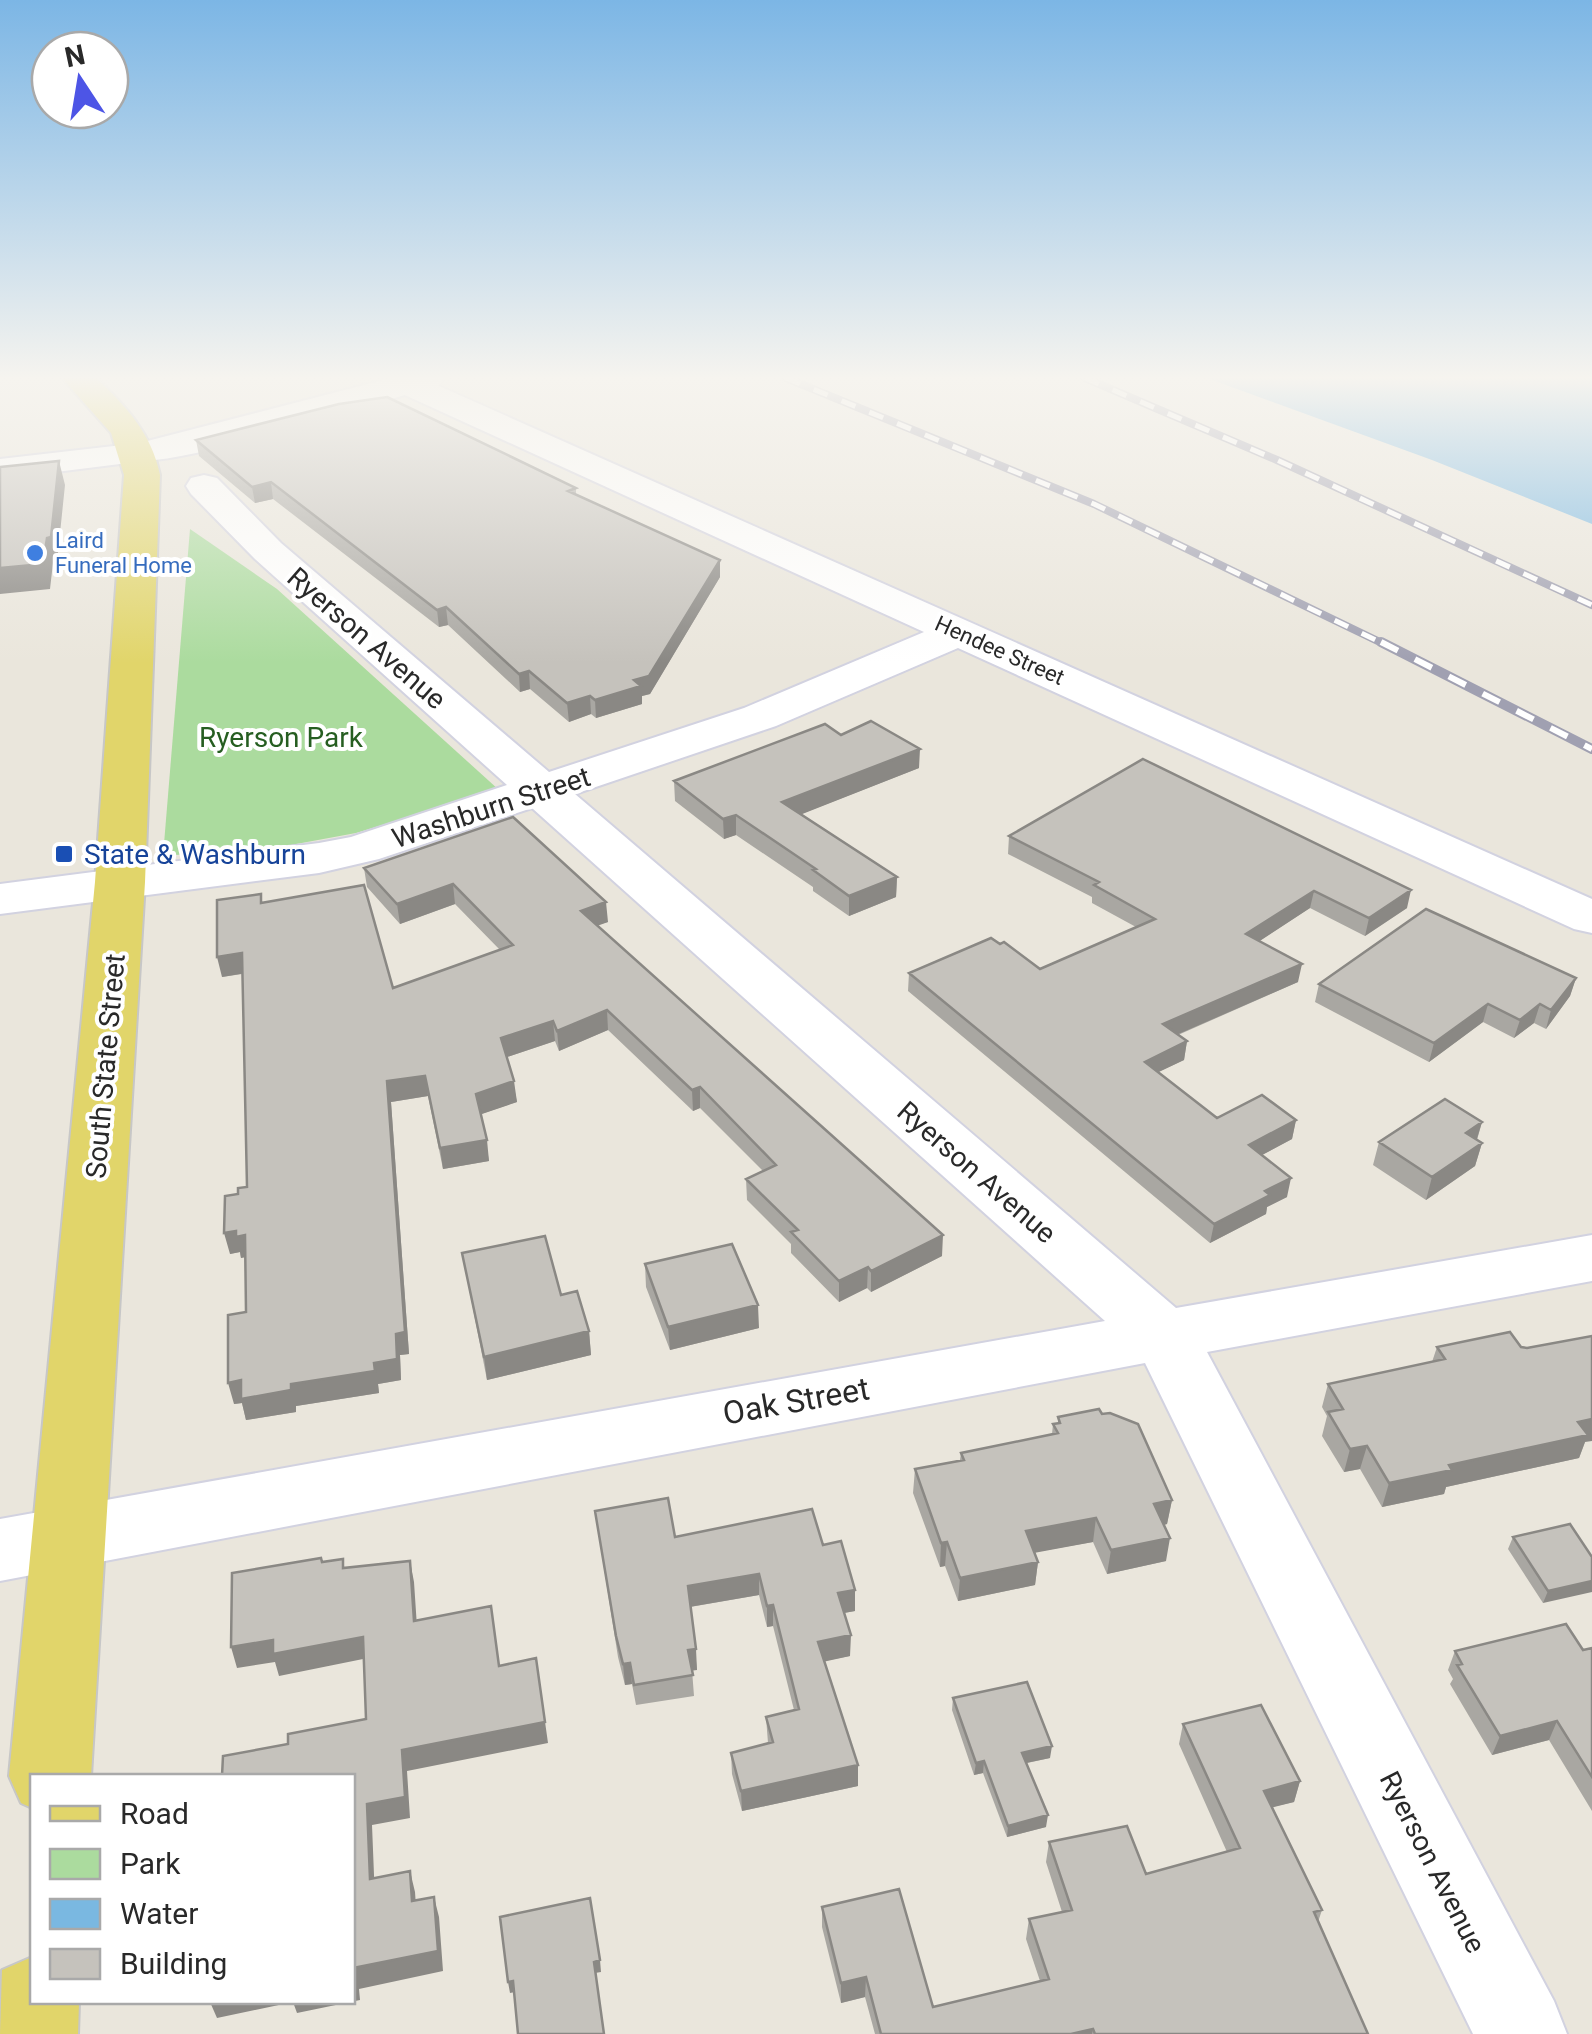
<svg xmlns="http://www.w3.org/2000/svg" width="1592" height="2034" font-family="Roboto,sans-serif">
<rect width="100%" height="100%" fill="#eae6dc"/>
<path fill="#abdb9e" d="M190 529 277 589 499 790 356 833 280 847 163 856Z"/>
<path fill="#7ab8e1" d="M1207 378H1592V524L1432 460Z"/>
<g fill="none" stroke-linecap="round" stroke-linejoin="round">
<defs>
<path id="street" d="M395 378H421L1592 899V933L1574 929 958 648 776 726 575 794 1176 1308 1592 1235V1281L1207 1352 1554 2001 1567 2034H1473L1145 1363 0 1581V1519L1105 1321 532 808 379 859 319 873 0 914V884L319 843 351 837 507 785 255 559 191 494 186 486 191 478 204 475 217 478 281 543 549 772 744 708 924 632 396 391 391 384Z
M140 443 152 446 157 453 152 460 0 479V459Z"/>
<path id="secondary" d="M391 378H444L439 385C384 400 169 471 128 460L123 453 128 446Z"/>
<path id="primary" d="M62 378H96C126 406 152 434 160 475L145 882 91 1776H32V1808L21 1803 9 1776 95 882 124 475 111 433Z
M32 1957V2002H79L78 2034H0L2 1970Z"/>
</defs>
<use href="#street" stroke="#d2d2e0" stroke-width="4"/>
<use href="#secondary" stroke="#d2d2e0" stroke-width="4"/>
<use href="#primary" stroke="#c7c7c7" stroke-width="4"/>
<use href="#street" fill="#fff" fill-rule="evenodd"/>
<use href="#secondary" fill="#fff" fill-rule="evenodd"/>
<use href="#primary" fill="#e1d56a" fill-rule="evenodd"/>
<defs>
<path id="rail-far1" d="M786 378 1094 504 1386 645
M1085 378 1277 460 1592 605"/>
<path id="rail" d="M1381 642 1592 749"/>
</defs>
<use href="#rail-far1" stroke="#a0a0b1" stroke-width="8"/>
<use href="#rail" stroke="#a0a0b1" stroke-width="10"/>
<use href="#rail-far1" stroke="#fff" stroke-width="5" stroke-dasharray="15" stroke-linecap="butt"/>
<use href="#rail" stroke="#fff" stroke-width="6" stroke-dasharray="19" stroke-linecap="butt"/>
</g>
<path fill="#a9a7a2" d="M196 440 576 488V495L720 577 650 694 642 696V704L596 718 591 714 569 722 530 689 520 692 448 625 439 627 273 499 255 503 199 456Z
M841 735 919 768 801 814 897 877 896 897 849 916 813 891V887L736 835 724 839 675 801 674 781Z
M513 817 608 922 597 925 942 1256 871 1292 867 1288 839 1302 791 1253V1244L747 1200 746 1179 763 1171 700 1108 693 1111 608 1030 559 1051 555 1041 507 1057 517 1102 481 1114 489 1161 443 1169 428 1096 391 1102 409 1354 400 1355 401 1380 378 1384 379 1393 296 1406V1412L246 1420 242 1403 234 1404 246 1312 245 1257 241 1258 240 1252 230 1254 238 1194 247 1187 242 974 222 977 263 903 393 988 500 950 455 904 400 924 367 887 364 868Z
M1009 836 1407 908 1365 936 1310 908 1259 941 1298 982 1178 1035 1187 1041 1184 1060 1158 1072 1217 1118 1296 1120 1292 1139 1262 1155 1287 1197 1267 1207 1266 1214 1210 1243 908 991 909 973 1040 969 1136 927 1092 903V897L1008 854Z
M1576 978 1570 996 1546 1029 1534 1023 1514 1038 1483 1022 1429 1062 1315 1002 1319 984Z
M1482 1122 1477 1140 1482 1143 1475 1166 1426 1200 1373 1165 1379 1142Z
M462 1253 561 1295 589 1331 591 1355 487 1380Z
M645 1264 759 1328 670 1350 646 1287Z
M1437 1347 1585 1442 1579 1458 1446 1487 1444 1494 1382 1507 1360 1469 1344 1472 1322 1436 1327 1416 1322 1407 1328 1384 1432 1362Z
M1102 1414 1172 1500 1167 1524 1164 1525 1166 1561 1107 1574 1093 1542 1035 1552 1038 1562 1035 1585 958 1601 945 1566 940 1567 913 1493 915 1469 960 1460 961 1453 1052 1434 1053 1424 1058 1423V1417Z
M595 1511 675 1537 823 1545 855 1590V1611L844 1613 850 1656 824 1661 858 1786 742 1811 732 1774 731 1753 768 1743 766 1717 794 1710 773 1626 767 1627 759 1595 690 1607 697 1670H692L694 1696 636 1705 632 1684 625 1685 618 1657Z
M1513 1537 1592 1557 1543 1603 1508 1549Z
M1592 1648V1811L1549 1740 1492 1755 1450 1684 1453 1679 1448 1670 1455 1651 1583 1650Z
M953 1698 1050 1758 1027 1763 1046 1827 1007 1837 983 1773 974 1775 952 1710Z
M1183 1724 1300 1781 1294 1802 1272 1807 1322 1910 1318 1922 1368 2034H875L865 1997 841 2003 822 1927V1907L933 2007 1040 1981 1026 1939 1029 1919 1062 1912 1046 1862 1049 1842 1146 1874 1227 1852 1179 1744Z"/>
<path fill="#8a8884" d="M59 461 65 485 57 562 53 563 50 589 0 594V568Z
M271 482 273 499 255 503 252 487Z
M720 560V577L650 694 642 696V704L596 718 595 700 634 680Z
M446 607 448 625 439 627 437 610Z
M529 671 530 689 520 692 519 674Z
M590 696 591 714 569 722 567 703Z
M920 749 919 768 782 822V802Z
M736 815V835L724 839 723 819Z
M897 877 896 897 849 916V896Z
M453 884 455 904 400 924 397 904Z
M1411 890 1407 908 1365 936 1369 918Z
M1314 891 1310 908 1243 952 1246 934Z
M606 902 608 922 583 931 581 911Z
M242 953 246 973 222 977 217 957Z
M1302 964 1298 982 1160 1042 1163 1024Z
M1576 978 1570 996 1546 1029 1551 1010Z
M1488 1004 1483 1022 1429 1062 1434 1043Z
M1540 1004 1534 1023 1514 1038 1520 1020Z
M607 1010 608 1030 559 1051 557 1031Z
M553 1021 555 1041 504 1058 501 1038Z
M1187 1041 1184 1060 1142 1080 1145 1062Z
M425 1076 428 1096 391 1102 409 1354 400 1355 401 1380 378 1384 379 1393 296 1406V1412L246 1420 242 1403 234 1404 228 1383 241 1380 291 1384 374 1363 387 1081Z
M514 1081 517 1102 479 1115 476 1094Z
M700 1087V1108L693 1111 692 1090Z
M1296 1120 1292 1139 1245 1164 1249 1145Z
M1482 1122 1475 1145 1466 1133Z
M487 1140 489 1161 443 1169 440 1148Z
M1482 1143 1475 1166 1426 1200 1432 1177Z
M1291 1178 1287 1197 1267 1207 1266 1214 1210 1243 1214 1224 1265 1191Z
M236 1231 245 1235 250 1256 241 1258 240 1252 230 1254 224 1233Z
M943 1235 942 1256 871 1292V1271Z
M868 1267 867 1288 839 1302V1281Z
M758 1305 759 1328 670 1350 668 1327Z
M589 1331 591 1355 487 1380 484 1357Z
M1592 1419V1441L1585 1442 1579 1458 1446 1487 1444 1494 1382 1507 1389 1483 1578 1422Z
M1367 1446 1360 1469 1344 1472 1350 1449Z
M1172 1500 1167 1524 1150 1528 1154 1504Z
M1096 1518 1093 1542 1023 1555 1026 1531Z
M1170 1538 1166 1561 1107 1574 1111 1550Z
M947 1542 945 1566 940 1567 941 1543Z
M410 1561 414 1582 418 1642 414 1621Z
M1038 1562 1035 1585 958 1601 960 1578Z
M759 1574V1595L689 1607 688 1586Z
M1592 1581V1592L1543 1603 1548 1591Z
M855 1590V1611L838 1614V1593Z
M773 1605V1626L767 1627V1606Z
M851 1635 850 1656 818 1663V1642Z
M363 1637 368 1658 279 1676 275 1662 237 1668 231 1647 273 1640Z
M696 1649 697 1670 689 1671 688 1650Z
M536 1658 548 1743 407 1771 410 1818 372 1825 375 1900 370 1879 367 1804 402 1750Z
M630 1663 632 1684 625 1685 623 1664Z
M1557 1721 1549 1740 1492 1755 1500 1736Z
M1052 1746 1050 1758 1021 1764 1022 1753Z
M984 1761 983 1773 974 1775 976 1763Z
M858 1765V1786L742 1811 741 1791Z
M1300 1781 1294 1802 1258 1811 1264 1791Z
M1048 1815 1046 1827 1007 1837 1008 1826Z
M410 1871 415 1892 417 1921 412 1901Z
M434 1897 439 1917 443 1971 359 1989 360 2000 297 2013 293 2002 217 2018 210 2002H352L353 1968Z
M600 1960 601 1972 595 1973 594 1962Z
M866 1977 865 1997 841 2003V1983Z
M513 1981 515 1992 510 1993 508 1982Z
M1093 2029 1092 2034H1071Z"/>
<path fill="#c5c2bc" stroke="#8a8884" stroke-width="2.5" d="M387 397 576 488 568 491 720 560 649 676 634 680 641 686 595 700 590 696 567 703 529 671 519 674 446 607 437 610 271 482 252 487 196 440 339 404Z
M59 461 51 537 47 538 43 564 0 568V467Z
M871 721 920 749 782 802 897 877 849 896 813 870 816 869 736 815 723 819 674 781 825 724 841 735Z
M1143 759 1411 890 1369 918 1314 891 1246 934 1302 964 1163 1024 1187 1041 1145 1062 1217 1118 1262 1095 1296 1120 1249 1145 1291 1178 1265 1191 1270 1195 1214 1224 909 973 991 938 1000 944 1004 942 1040 969 1155 919 1094 885 1099 882 1009 836Z
M513 817 606 902 581 911 943 1235 871 1271 868 1267 839 1281 791 1232 798 1230 746 1179 776 1165 700 1087 692 1090 607 1010 557 1031 553 1021 501 1038 514 1081 476 1094 487 1140 440 1148 425 1076 387 1081 405 1332 396 1334 397 1359 374 1363 375 1371 291 1384V1390L241 1399V1380L228 1383V1315L246 1312 245 1235 236 1237V1231L224 1233 225 1196 238 1194V1188L247 1187 242 953 217 957V900L261 894V903L364 885 393 988 513 945 453 884 397 904 364 868Z
M1426 909 1576 978 1551 1010 1540 1004 1520 1020 1488 1004 1434 1043 1319 984Z
M1445 1099 1482 1122 1466 1133 1482 1143 1432 1177 1379 1142Z
M545 1236 561 1295 577 1291 589 1331 484 1357 462 1253Z
M732 1244 758 1305 668 1327 645 1264Z
M1510 1332 1521 1347 1527 1348 1592 1336V1419L1578 1422 1588 1435 1449 1465 1452 1470 1389 1483 1367 1446 1350 1449 1328 1412 1343 1409 1328 1384 1445 1359 1437 1347Z
M1099 1409 1102 1414 1110 1413 1138 1424 1172 1500 1154 1504 1170 1538 1111 1550 1096 1518 1026 1531 1038 1562 960 1578 947 1542 941 1543 915 1469 964 1460 961 1453 1058 1433 1053 1424 1060 1423 1058 1417Z
M668 1498 675 1537 812 1509 823 1545 841 1541 855 1590 838 1593 851 1635 818 1642 858 1765 741 1791 731 1753 773 1742 766 1717 799 1709 773 1605 767 1606 759 1574 688 1586 696 1649 688 1650 693 1675 634 1685 630 1663 623 1664 616 1636 595 1511Z
M1570 1524 1592 1557V1581L1548 1591 1513 1537Z
M321 1558 322 1562 343 1559V1568L410 1561 414 1621 491 1606 499 1666 536 1658 545 1722 402 1750 405 1797 367 1804 370 1879 410 1871 412 1901 434 1897 438 1951 353 1968 354 1980H352V1776H222L223 1756 288 1744V1734L366 1719 363 1637 273 1654V1640L231 1647 232 1573Z
M1566 1624 1583 1650 1592 1648V1777L1557 1721 1500 1736 1457 1665 1462 1664 1455 1651Z
M1027 1682 1052 1746 1022 1753 1048 1815 1008 1826 984 1761 976 1763 953 1698Z
M1261 1705 1300 1781 1264 1791 1322 1910 1314 1912 1368 2034H1095L1093 2029 1071 2034H881L866 1977 841 1983 822 1907 899 1889 933 2007 1049 1979 1029 1919 1072 1910 1049 1842 1127 1826 1146 1874 1240 1848 1183 1724Z
M590 1898 600 1960 594 1962 604 2034H518L513 1981 508 1982 500 1917Z"/>
<linearGradient id="sky" x2="0" y2="1"><stop stop-color="#7cb6e5"/><stop offset="0.57" stop-color="#f6f4ef"/><stop offset="1" stop-color="#f6f4ef" stop-opacity="0"/></linearGradient>
<rect width="1592" height="663" fill="url(#sky)"/>
<circle fill="#3f7fe0" stroke="#fff" stroke-width="4" cx="35" cy="553" r="10"/>
<rect fill="#1a4fb4" stroke="#fff" stroke-width="4" x="54" y="844" width="20" height="20" rx="5"/>
<g text-anchor="middle" stroke-width="8" stroke-linejoin="round" paint-order="stroke">
<g font-size="22" fill="#366cbe" stroke="#fff" text-anchor="start">
<text x="55" y="548">Laird<tspan x="55" dy="25">Funeral Home</tspan></text>
</g>
<g font-size="22" fill="#292929" stroke="#fff">
<text transform="translate(1000 650) rotate(24)" y="8">Hendee Street</text>
</g>
<g font-size="28" fill="#292929" stroke="#fff">
<text transform="translate(367 638) rotate(41)" y="10">Ryerson Avenue</text>
<text transform="translate(491 807) rotate(-18)" y="10">Washburn Street</text>
<text transform="translate(105 1066) rotate(-85)" y="10">South State Street</text>
<text transform="translate(977 1172) rotate(41)" y="10">Ryerson Avenue</text>
<text transform="translate(1433 1862) rotate(63)" y="10">Ryerson Avenue</text>
</g>
<g font-size="28" fill="#265e21" stroke="#fff">
<text x="281" y="747">Ryerson Park</text>
</g>
<g font-size="28" fill="#164399" stroke="#fff" text-anchor="start">
<text x="84" y="864">State &amp; Washburn</text>
</g>
<g font-size="32" fill="#292929" stroke="#fff">
<text transform="translate(796 1401) rotate(-10)" y="11">Oak Street</text>
</g>
</g>
<rect x="30" y="1774" width="325" height="230" fill="#ffffff" stroke="#a9a9a9" stroke-width="2.5"/>
<rect x="50" y="1806" width="50" height="15" fill="#e1d56a" stroke="#a9a9a9" stroke-width="2.5"/>
<text x="120" y="1824" font-size="30" fill="#292929">Road</text>
<rect x="50" y="1849" width="50" height="30" fill="#abdb9e" stroke="#a9a9a9" stroke-width="2.5"/>
<text x="120" y="1874" font-size="30" fill="#292929">Park</text>
<rect x="50" y="1899" width="50" height="30" fill="#7ab8e1" stroke="#a9a9a9" stroke-width="2.5"/>
<text x="120" y="1924" font-size="30" fill="#292929">Water</text>
<rect x="50" y="1949" width="50" height="30" fill="#c5c2bc" stroke="#a9a9a9" stroke-width="2.5"/>
<text x="120" y="1974" font-size="30" fill="#292929">Building</text>
<g transform="translate(80 80) rotate(348)"><circle r="48" fill="#ffffff" stroke="#a9a9a9" stroke-width="2.5"/>
<path d="M0-8L18 38L0 25L-18 38Z" fill="#4d55e6"/>
<text y="-15" font-size="28" font-weight="bold" text-anchor="middle" fill="#292929">N</text>
</g>
</svg>
